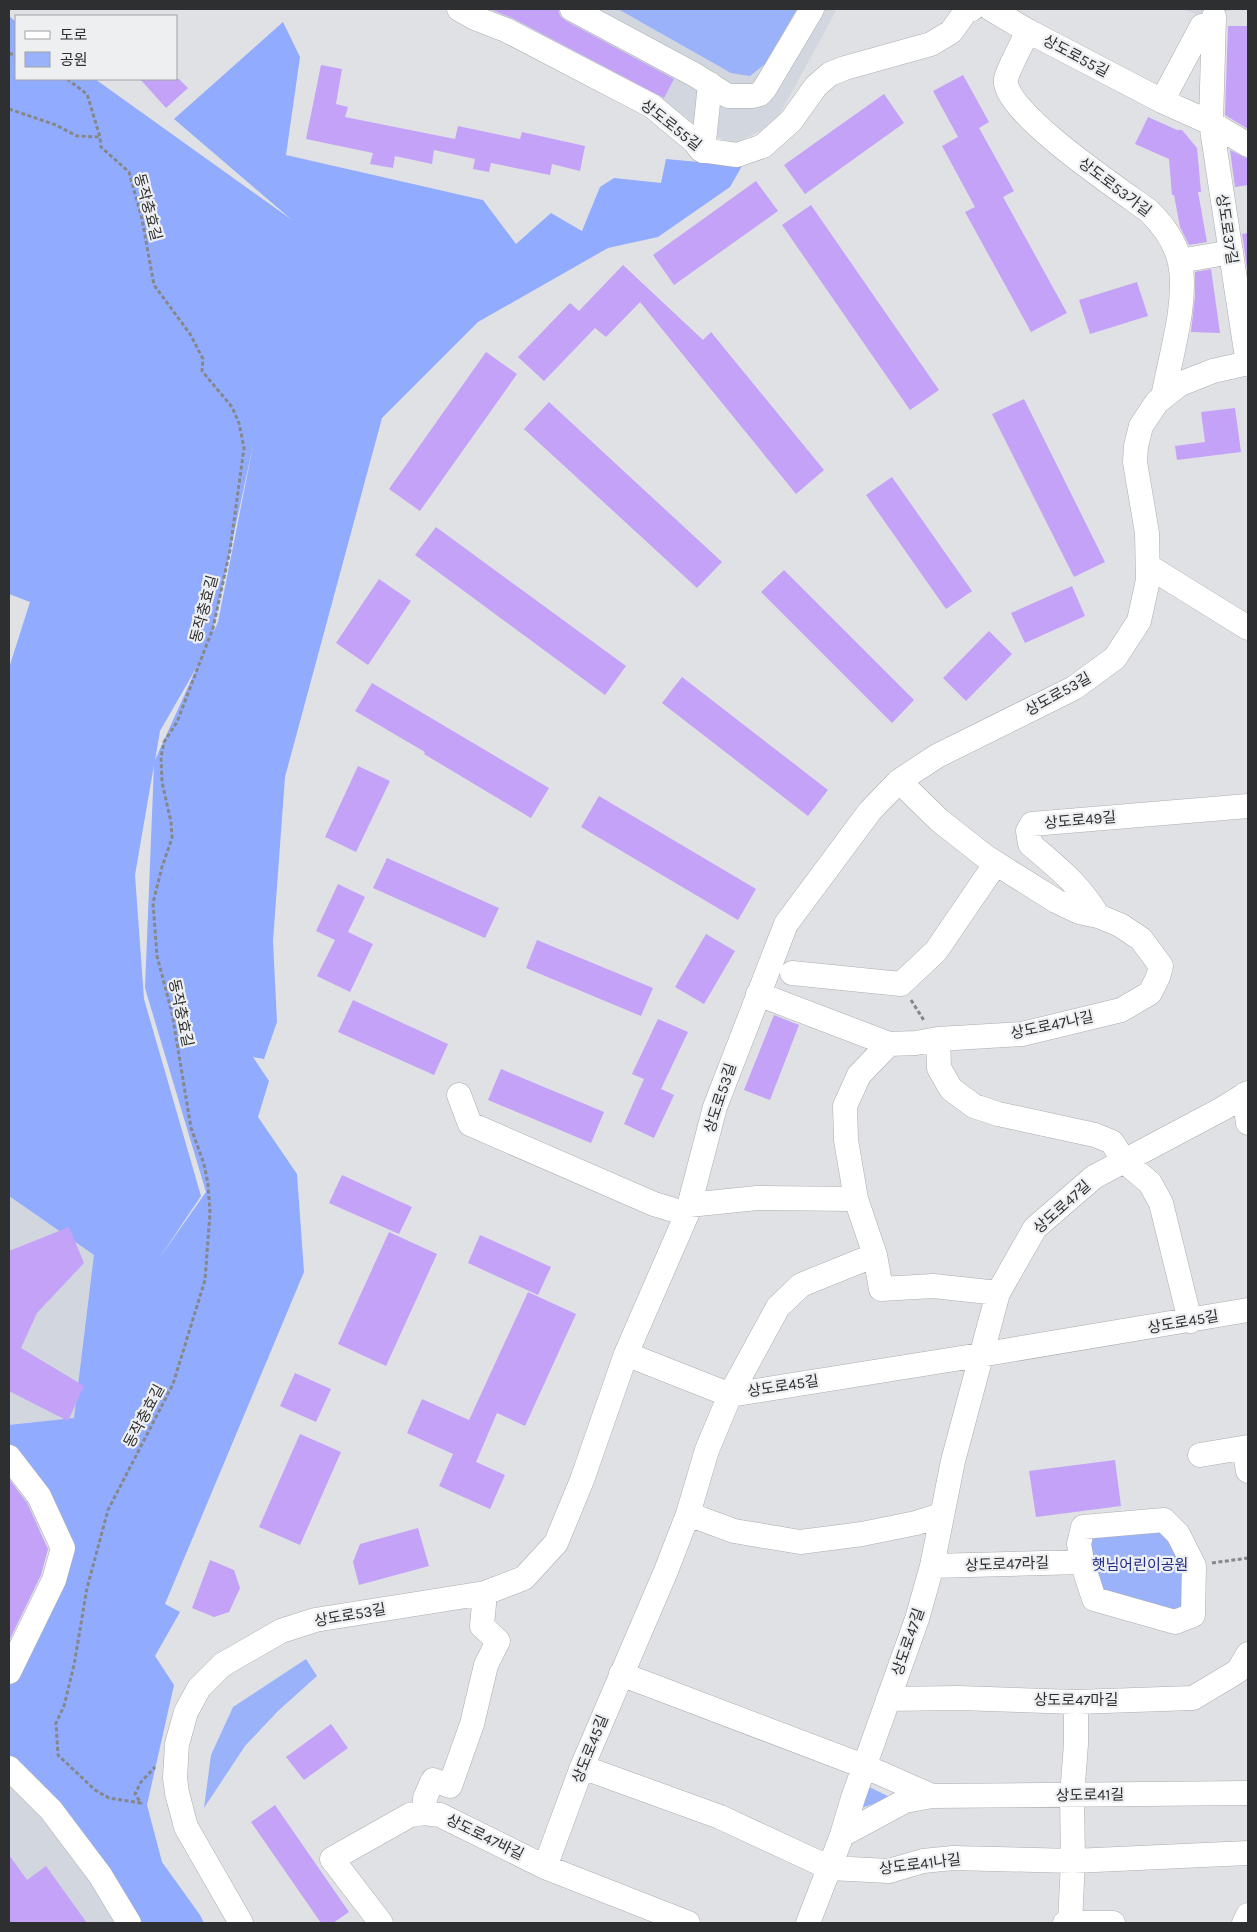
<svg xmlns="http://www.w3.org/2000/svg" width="1257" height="1932" font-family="Karla,'Noto Sans KR',sans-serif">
<rect width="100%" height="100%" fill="#e0e1e4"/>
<path fill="#d2d6df" d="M469 9H837L775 123 736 143 692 131Z
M1184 9H1240L1198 15Z
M9 1196 94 1255 137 1291 9 1604Z
M9 1772 134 1923H9Z"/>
<path fill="#9ab2fa" d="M618 9H797L765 64 750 76 731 73Z
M1160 1520 1187 1560 1192 1612 1171 1620 1096 1595 1083 1527Z
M306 1659 317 1676 278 1711 245 1746 204 1808 211 1755 233 1707Z
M867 1786 892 1798 855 1810Z"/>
<path fill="#91abfe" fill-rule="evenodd" d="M9 16 16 22V79H95L292 220 174 119 283 22 300 57 286 155 483 200 516 244 551 213 582 231 600 187 614 178 661 183 666 159 742 166 730 187 658 237 608 248 478 322 382 418 285 777 273 941 277 1022 264 1059 253 1057 269 1081 258 1117 297 1174 304 1272 165 1604 180 1612 155 1656 174 1685 147 1805 162 1862 200 1915 204 1923H141L81 1833 9 1756V1674L48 1571 51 1547 9 1453V1425L74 1418 94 1255 9 1196V668L30 602 9 594ZM254 441 218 622 214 631 213 630ZM198 665 155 760 160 731ZM154 765 145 988 206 1192 158 1260 201 1196 144 999 135 875Z"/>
<path fill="#c3a2f8" d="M490 9H558L560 16 566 21 674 79 664 98 512 18Z
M1228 26H1248V129L1225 115Z
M321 65 342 69 336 104 348 107 345 117 455 139 458 126 520 139 522 132 585 146 580 171 552 164 550 175 491 163 489 172 473 169 475 159 434 150 432 164 395 156 393 168 370 164 373 153 306 139Z
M963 75 989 122 979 128 1014 191 1003 197 1067 313 1031 332 965 212 975 207 942 146 958 137 933 91Z
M140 79H179L188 88 166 108Z
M884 94 904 123 805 194 784 165Z
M1148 117 1177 130H1182L1197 148 1201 192H1198L1207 242 1189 245 1180 227 1174 195H1172L1169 159 1135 144Z
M1230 150 1248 159V185L1235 187Z
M756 181 778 211 674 285 653 255Z
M811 205 939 390 910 410 782 225Z
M1248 233V275L1242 234Z
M623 265 703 340 711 332 824 470 796 494 640 302 606 337 595 328 544 381 518 357 570 303 579 311Z
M1211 269 1220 333 1191 332 1195 296V272Z
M1137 282 1148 316 1090 334 1079 300Z
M486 352 517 374 420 511 389 489Z
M1024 399 1105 562 1074 577 992 414Z
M549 402 722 562 697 588 524 429Z
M1235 408 1241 452 1177 460 1175 446 1205 442 1201 412Z
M892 477 972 591 946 609 866 495Z
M436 527 626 666 605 695 415 555Z
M784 570 914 700 892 723 761 592Z
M379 579 411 601 368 665 336 643Z
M1072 586 1085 616 1025 643 1011 613Z
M989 631 1012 654 966 701 943 678Z
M682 677 828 790 808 816 662 703Z
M372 683 549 788 531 818 424 754 425 752 355 711Z
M358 766 390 781 356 852 325 837Z
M599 796 756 889 738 920 581 827Z
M387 858 499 908 485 938 373 888Z
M338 884 365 897 348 932 373 944 350 992 317 976 335 940 316 931Z
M706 934 735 951 704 1004 675 987Z
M537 940 653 988 641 1016 526 968Z
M353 1000 448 1044 434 1075 338 1032Z
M774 1015 799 1025 770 1100 744 1090Z
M658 1019 688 1032 661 1089 674 1095 654 1138 624 1124 644 1079 632 1074Z
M501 1069 604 1112 591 1143 488 1100Z
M342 1175 412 1207 399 1234 329 1203Z
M69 1227 84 1263 37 1313 21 1348 84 1386 68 1421 9 1391V1251Z
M389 1232 437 1254 386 1366 338 1344Z
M480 1235 551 1267 538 1295 468 1263Z
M528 1292 576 1314 525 1426 497 1413 476 1462 505 1475 490 1509 439 1486 453 1454 407 1433 422 1399 469 1420Z
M295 1373 331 1389 316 1422 280 1406Z
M300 1434 341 1452 300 1545 259 1527Z
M1115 1460 1121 1506 1036 1517 1029 1471Z
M9 1479 27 1503 48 1549 41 1575 9 1641Z
M418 1528 429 1566 359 1585 353 1562 360 1544Z
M210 1560 234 1570 240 1588 229 1612 214 1617 192 1608Z
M331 1724 348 1748 304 1780 286 1757Z
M275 1805 349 1912 333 1923H321L251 1822Z
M9 1855 27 1880 46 1866 87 1923H9Z"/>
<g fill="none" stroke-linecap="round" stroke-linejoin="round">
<defs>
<path id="minor" d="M459 9 475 18 506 30 652 106 694 141 701 150 737 155 763 146 791 121 816 86 830 74 845 68 931 44 951 32 966 11 972 9
M572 9 695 75 728 96H753L760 94 765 88 812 9
M991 9 1028 31 1162 101 1211 123 1248 145
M1214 17 1211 123 1248 364
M1028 31C1023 42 1008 69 1006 79 1000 110 1123 192 1149 211 1163 225 1176 243 1180 263 1188 302 1170 358 1163 397
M1162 101 1202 26
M703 151 710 84
M1180 261 1231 252
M1148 566 1248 628
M1098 916C1080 885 1057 867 1030 844L1028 831 1032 824 1248 806
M792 973 901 984 936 951 996 863
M758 994 889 1044 916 1043 938 1039 1022 1034 1121 1010 1150 993 1158 977 1161 966 1141 939 1120 925 1098 916 1079 912 1056 901 986 857 939 820 899 781
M938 1039 939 1068 951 1089 974 1106 998 1114 1095 1135 1112 1142 1124 1161 1150 1183 1161 1203 1190 1321
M459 1095 470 1124 654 1204 687 1214
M1244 1095 1248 1123
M689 1205 757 1198 856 1199
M875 1255 881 1289 933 1286 998 1293
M626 1354 730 1395 778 1307 801 1285 875 1255 856 1199 846 1140 845 1106 859 1075 889 1044
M1244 1448 1248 1471
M1200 1455 1248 1447
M9 1457 39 1496 63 1548 54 1580 9 1672
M688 1514 734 1531 800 1542 862 1534 916 1523 941 1515
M1164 1520 1178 1534 1194 1566 1193 1615 1175 1622 1094 1599 1082 1562 1079 1544 1083 1527Z
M932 1566 1082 1562
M621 1674 866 1767 932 1796
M888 1699 958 1698 1076 1702 1193 1698 1238 1671 1248 1654
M582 1767 720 1817 830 1868 889 1871 923 1861 953 1858 1073 1861 1248 1853
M9 1768 51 1810 100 1875 129 1923
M424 1813 425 1798 433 1780 450 1786 472 1724 486 1665 498 1641 482 1626 485 1593
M842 1835 905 1801 932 1796 1248 1793
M545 1867 582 1767 666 1571 688 1514 707 1450 730 1395 980 1355 1248 1310
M241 1923 186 1827 177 1793 175 1778 177 1744 186 1712 199 1688 222 1665 281 1631 315 1620 485 1593 524 1578 556 1543 582 1480 626 1354 687 1214 715 1107 786 924 870 811 899 781 937 756 1074 688 1115 658 1139 621 1148 580 1147 533 1135 462 1136 446 1141 426 1157 402 1180 384 1213 371 1248 363
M381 1923 332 1859 410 1815 424 1813 440 1815 545 1867 688 1923
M808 1923 842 1835 853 1798 917 1619 932 1566 953 1461 998 1293 1035 1228 1094 1177 1222 1109 1248 1093
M1065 1923H1113
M1070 1923 1073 1861 1072 1796 1076 1744V1702
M1244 1923 1248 1915"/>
</defs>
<use href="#minor" stroke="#acadb0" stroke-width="25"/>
<path stroke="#868789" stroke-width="3" stroke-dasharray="4 2.5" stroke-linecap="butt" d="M9 53 16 56
M67 79 87 94 100 137 101 147 129 172 142 219 154 285 190 334 203 359 202 371 232 407 239 423 244 448 230 550 213 628 177 722 164 742 161 757 162 782 171 822 172 838 162 867 153 903 157 956 172 1013 191 1128 204 1164 208 1184 210 1213 205 1280 173 1384 108 1510 87 1588 74 1665 64 1706 56 1723 58 1755 95 1790 109 1798 141 1803 135 1794 141 1782 155 1767
M9 109 56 125 77 136 100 137
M911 1000 925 1022
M1212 1563 1248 1558"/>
<use href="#minor" stroke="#fff" stroke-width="24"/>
</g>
<g text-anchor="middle" stroke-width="4.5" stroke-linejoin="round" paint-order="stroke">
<g font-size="15" fill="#2e2f30" stroke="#eeeff1">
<text transform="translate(1076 56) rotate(28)" y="5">상도로55길</text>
<text transform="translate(671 125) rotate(38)" y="5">상도로55길</text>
<text transform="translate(1115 187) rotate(37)" y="5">상도로53가길</text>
<text transform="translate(148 207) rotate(75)" y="5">동작충효길</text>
<text transform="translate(1227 229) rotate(81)" y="5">상도로37길</text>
<text transform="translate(204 609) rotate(-75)" y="5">동작충효길</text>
<text transform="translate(1058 694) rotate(-29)" y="5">상도로53길</text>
<text transform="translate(1080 820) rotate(-5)" y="5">상도로49길</text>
<text transform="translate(181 1013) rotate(78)" y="5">동작충효길</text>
<text transform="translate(1052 1025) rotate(-12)" y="5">상도로47나길</text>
<text transform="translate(720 1098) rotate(-72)" y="5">상도로53길</text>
<text transform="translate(1062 1207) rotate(-42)" y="5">상도로47길</text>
<text transform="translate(1183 1322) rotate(-10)" y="5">상도로45길</text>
<text transform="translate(783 1386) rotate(-9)" y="5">상도로45길</text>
<text transform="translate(144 1416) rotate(-62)" y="5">동작충효길</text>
<text transform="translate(1007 1564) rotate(-2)" y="5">상도로47라길</text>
<text transform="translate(350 1615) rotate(-10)" y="5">상도로53길</text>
<text transform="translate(908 1642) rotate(-71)" y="5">상도로47길</text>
<text x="1076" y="1705">상도로47마길</text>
<text transform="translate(590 1749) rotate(-68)" y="5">상도로45길</text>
<text transform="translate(1090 1795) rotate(-1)" y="5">상도로41길</text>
<text transform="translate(485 1837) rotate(26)" y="5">상도로47바길</text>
<text transform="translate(920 1864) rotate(-7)" y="5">상도로41나길</text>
</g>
<g font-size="15" fill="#1e2c88" stroke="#eeeff1">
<text x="1140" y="1570">햇님어린이공원</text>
</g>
</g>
<rect width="1257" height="1932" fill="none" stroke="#2e2f30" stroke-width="20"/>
<rect x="15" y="15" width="162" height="65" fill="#eeeff1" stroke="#a1a2a4"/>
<rect x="25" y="31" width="25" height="8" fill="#ffffff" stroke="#a1a2a4"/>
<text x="60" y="40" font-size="15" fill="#2e2f30">도로</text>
<rect x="25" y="52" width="25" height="15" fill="#9ab2fa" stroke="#a1a2a4"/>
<text x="60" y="65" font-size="15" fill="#2e2f30">공원</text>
</svg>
